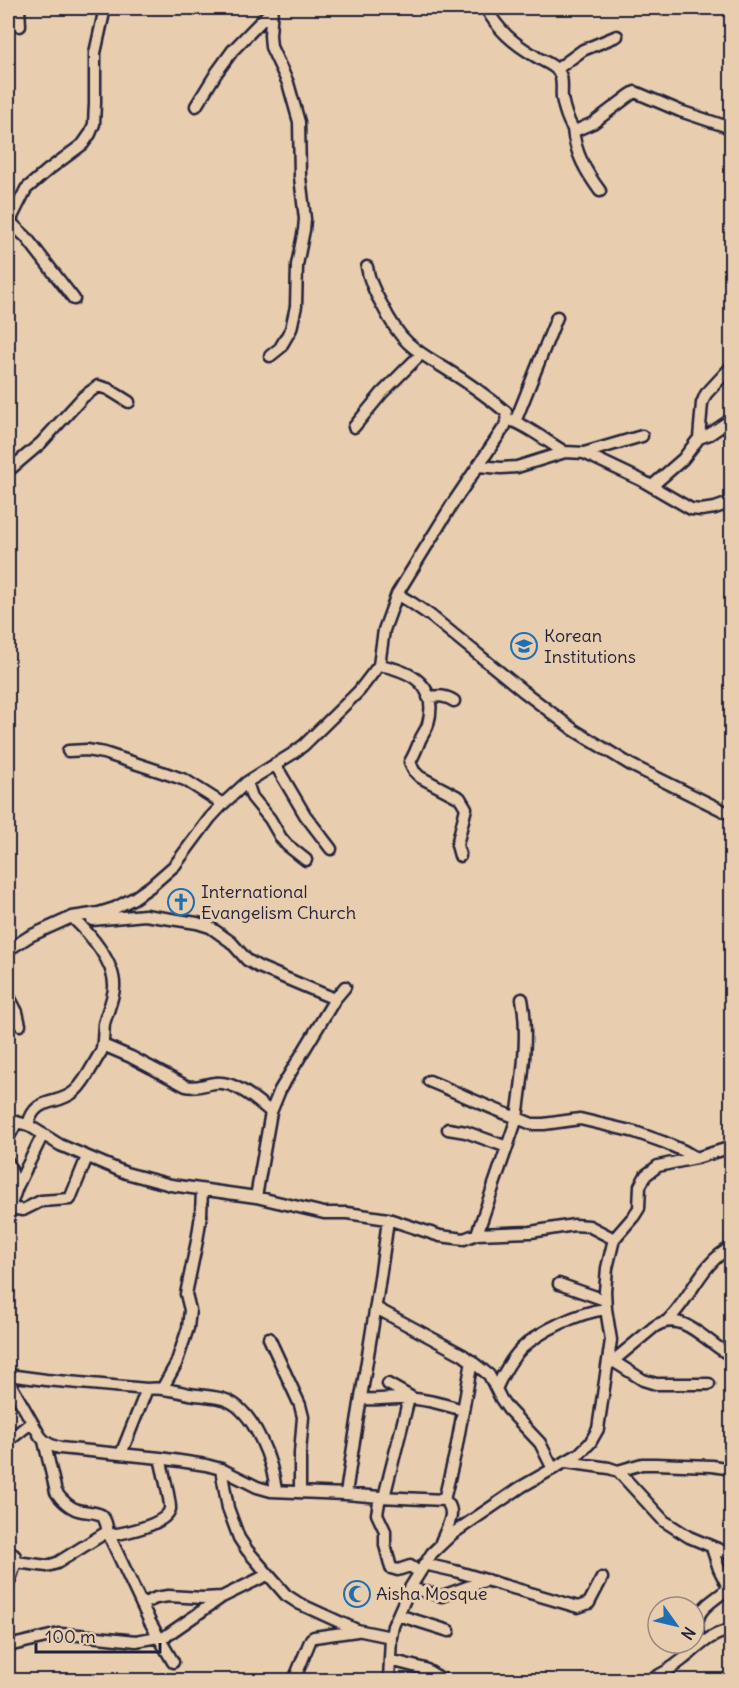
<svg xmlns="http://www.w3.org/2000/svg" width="739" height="1688" font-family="Delius,sans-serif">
<rect width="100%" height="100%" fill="#e8cdaf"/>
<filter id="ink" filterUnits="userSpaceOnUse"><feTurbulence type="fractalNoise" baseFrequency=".0167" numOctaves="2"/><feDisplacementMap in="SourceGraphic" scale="12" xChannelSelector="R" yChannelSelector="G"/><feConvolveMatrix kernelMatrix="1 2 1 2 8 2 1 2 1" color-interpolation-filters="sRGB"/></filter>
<g filter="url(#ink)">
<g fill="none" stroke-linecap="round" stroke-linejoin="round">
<defs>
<path id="minor" d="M19 8 20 26
M486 8C498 30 513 43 535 56 542 61 553 64 558 71 564 78 561 89 562 98 564 109 567 119 573 129L577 130 593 123 630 95 635 92 680 111 725 126 732 130
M557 69 583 50 617 36
M196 106 217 72 233 50 272 10
M573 129C575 153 586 172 600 191
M8 220 26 237 74 299
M10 221 26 189 48 170 83 144 90 134 94 124 95 103V53L105 8
M270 356 280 348 291 329 296 306 297 265 304 230 305 219 300 177 299 122 288 83 271 47 270 35 272 8
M510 420C530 427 547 442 565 452
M515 422 557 317
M354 427 382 393 421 354
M699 438 710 434 732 419
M584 453 642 436
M478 466 501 468 517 467 565 452 584 453 641 480 691 509 701 510 715 508 732 502
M8 471 41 443 83 397 98 386 108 389 129 402
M652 486 683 459 699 438 702 403 706 394 732 366
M397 594 412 603 431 616 523 691 574 730 631 765 732 815
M379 665C411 671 439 685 428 724 427 729 422 735 420 740 417 748 414 755 410 762L414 771 420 777 460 798 466 808 457 845 460 856
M428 697C439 696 445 695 454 701
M68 751 87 750 104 753 165 773 185 780 223 804
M275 764 305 815 331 849
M247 782 252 797 270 819 281 838 287 845 306 860
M92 920 145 915 197 923 210 927 231 942 247 960 259 967 335 999
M8 950 30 936 72 917 99 913 115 908 134 898 151 886 175 865 210 818 223 804 247 782 292 754 304 745 359 691 379 665 384 630 397 594 453 503 505 426 507 419 506 412C487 396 467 382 446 369 433 361 420 354 408 343 397 333 389 319 382 305 375 293 369 281 367 267
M8 995 17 1012 20 1025
M103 1045 131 1057 186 1086C197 1089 204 1084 215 1083 236 1081 256 1100 271 1112
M429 1081C459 1093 487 1107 517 1118 522 1082 529 1035 522 999
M8 1120 28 1125 60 1145 126 1173 171 1185 256 1197 324 1213H347L388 1219 440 1236 464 1239 477 1234 531 1232 574 1225 589 1226 614 1239
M28 1125C35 1095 57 1107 75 1091 86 1081 93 1064 101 1052 104 1042 103 1033 104 1024 107 1012 113 1000 114 988 116 963 89 933 72 917
M448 1129 466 1132 507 1147
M8 1138 17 1122
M8 1162 17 1187
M256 1197 271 1112 280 1090 335 999 345 987
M9 1208 23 1210 41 1201 70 1199 87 1157
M8 1213 17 1187 43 1134
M477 1234 517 1118 532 1124H544L580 1119 635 1132 663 1142 684 1151 696 1158
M559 1284 605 1300
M376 1308 463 1355 484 1371 489 1375 501 1399 508 1409 540 1443 553 1469
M667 1321C691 1299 701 1262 732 1247
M269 1338 300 1405 303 1417 300 1453V1492
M613 1361 643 1380 656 1384H709
M607 1366 654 1327C682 1307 708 1345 732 1356
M8 1375 46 1380 147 1389
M8 1380 40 1436C45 1443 51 1446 60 1448L160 1458 206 1465 221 1469 257 1487 271 1491 346 1494 380 1497 444 1500C459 1510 446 1529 441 1542
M388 1384 411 1397
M162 1389 176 1364 188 1328 190 1310 186 1294 197 1241 201 1215 202 1190
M496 1389C502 1376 511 1359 521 1349 539 1331 580 1312 606 1309
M362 1399C375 1400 387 1398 401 1398 422 1398 442 1404 463 1410
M8 1441 32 1422
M44 1441 56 1492C61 1500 72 1510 82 1511 88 1512 96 1512 101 1515 106 1519 107 1527 108 1533
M121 1454 147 1389C161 1387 176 1391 189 1394 201 1396 215 1396 226 1400 255 1411 273 1463 276 1491
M566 1462 609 1468 618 1471 664 1521 689 1537 732 1555
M221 1469 228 1508 239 1538 247 1550 286 1595 300 1604 357 1630 391 1637
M618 1471 642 1464H655L712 1466 732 1469
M346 1494C359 1402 377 1311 388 1219
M380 1497 377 1514 385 1531V1545L391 1568 398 1570 410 1566 419 1572
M384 1497 409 1398
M444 1500 456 1450 472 1361
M111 1535C124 1533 166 1525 170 1509 171 1502 162 1467 160 1458
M712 1548 719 1569 732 1595
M8 1550 15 1556 16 1562 8 1585
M16 1562 47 1566 57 1563 105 1533H108L150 1622 173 1662
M424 1564 455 1571 578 1607 589 1603 602 1578
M410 1588 442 1596 487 1580
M142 1604 156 1598 168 1596 203 1598 222 1597
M398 1615 449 1631
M160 1640 222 1597 267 1575
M700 1644C690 1607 708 1607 732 1585
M8 1646 59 1634 79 1635 136 1641 158 1637
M390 1660 425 1669 443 1680
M294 1680 311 1639 314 1637 357 1631
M389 1680 391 1637 393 1626 410 1588 432 1553 452 1534 521 1487 579 1454 590 1443 598 1429 611 1340 606 1309 605 1291 607 1268 614 1239 634 1216 639 1208 640 1186 646 1175 658 1166 696 1158 732 1147
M649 1680C661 1675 672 1668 682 1660 699 1647 710 1633 732 1630"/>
</defs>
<use href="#minor" stroke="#22223b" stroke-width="15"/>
<use href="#minor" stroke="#e8cdaf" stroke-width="10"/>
</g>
</g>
<defs>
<symbol id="school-ring" viewBox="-11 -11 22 22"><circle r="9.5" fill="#e8cdaf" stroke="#1f6fb2" stroke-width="1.5"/><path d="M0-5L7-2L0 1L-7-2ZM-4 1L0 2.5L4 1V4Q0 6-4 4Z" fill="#1f6fb2"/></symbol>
<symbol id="church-ring" viewBox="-11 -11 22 22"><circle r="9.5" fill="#e8cdaf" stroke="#1f6fb2" stroke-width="1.5"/><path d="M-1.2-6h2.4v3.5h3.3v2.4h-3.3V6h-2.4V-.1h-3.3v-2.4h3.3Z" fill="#1f6fb2"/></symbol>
<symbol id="mosque-ring" viewBox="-11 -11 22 22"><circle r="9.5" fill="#e8cdaf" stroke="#1f6fb2" stroke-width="1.5"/><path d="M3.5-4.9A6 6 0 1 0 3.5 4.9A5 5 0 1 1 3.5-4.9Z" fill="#1f6fb2"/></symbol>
</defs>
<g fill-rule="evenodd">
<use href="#school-ring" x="509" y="631" width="30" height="30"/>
<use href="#church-ring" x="166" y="887" width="30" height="30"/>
<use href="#mosque-ring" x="342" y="1579" width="30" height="30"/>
</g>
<g text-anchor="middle" stroke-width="6" stroke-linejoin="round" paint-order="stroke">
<g font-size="18" fill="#22223b" stroke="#e8cdaf" text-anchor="start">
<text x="544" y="642">Korean<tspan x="544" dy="21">Institutions</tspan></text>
<text x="201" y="898">International<tspan x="201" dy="21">Evangelism Church</tspan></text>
<text x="376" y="1600">Aisha Mosque</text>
</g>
</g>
<rect width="739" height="1688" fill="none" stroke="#e8cdaf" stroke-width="30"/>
<rect x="15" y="15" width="709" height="1658" fill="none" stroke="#22223b" stroke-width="2" filter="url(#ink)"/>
<g transform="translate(676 1625) rotate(124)"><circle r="28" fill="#e8cdaf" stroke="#998981" stroke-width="1.5"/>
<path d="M0-4.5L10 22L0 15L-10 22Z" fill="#1f6fb2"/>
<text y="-9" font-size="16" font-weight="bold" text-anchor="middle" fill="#22223b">N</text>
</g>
<path d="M36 1643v9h124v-9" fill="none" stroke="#22223b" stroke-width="3"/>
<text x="45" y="1643" font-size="18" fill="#22223b" stroke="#e8cdaf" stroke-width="4.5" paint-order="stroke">100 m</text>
</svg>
